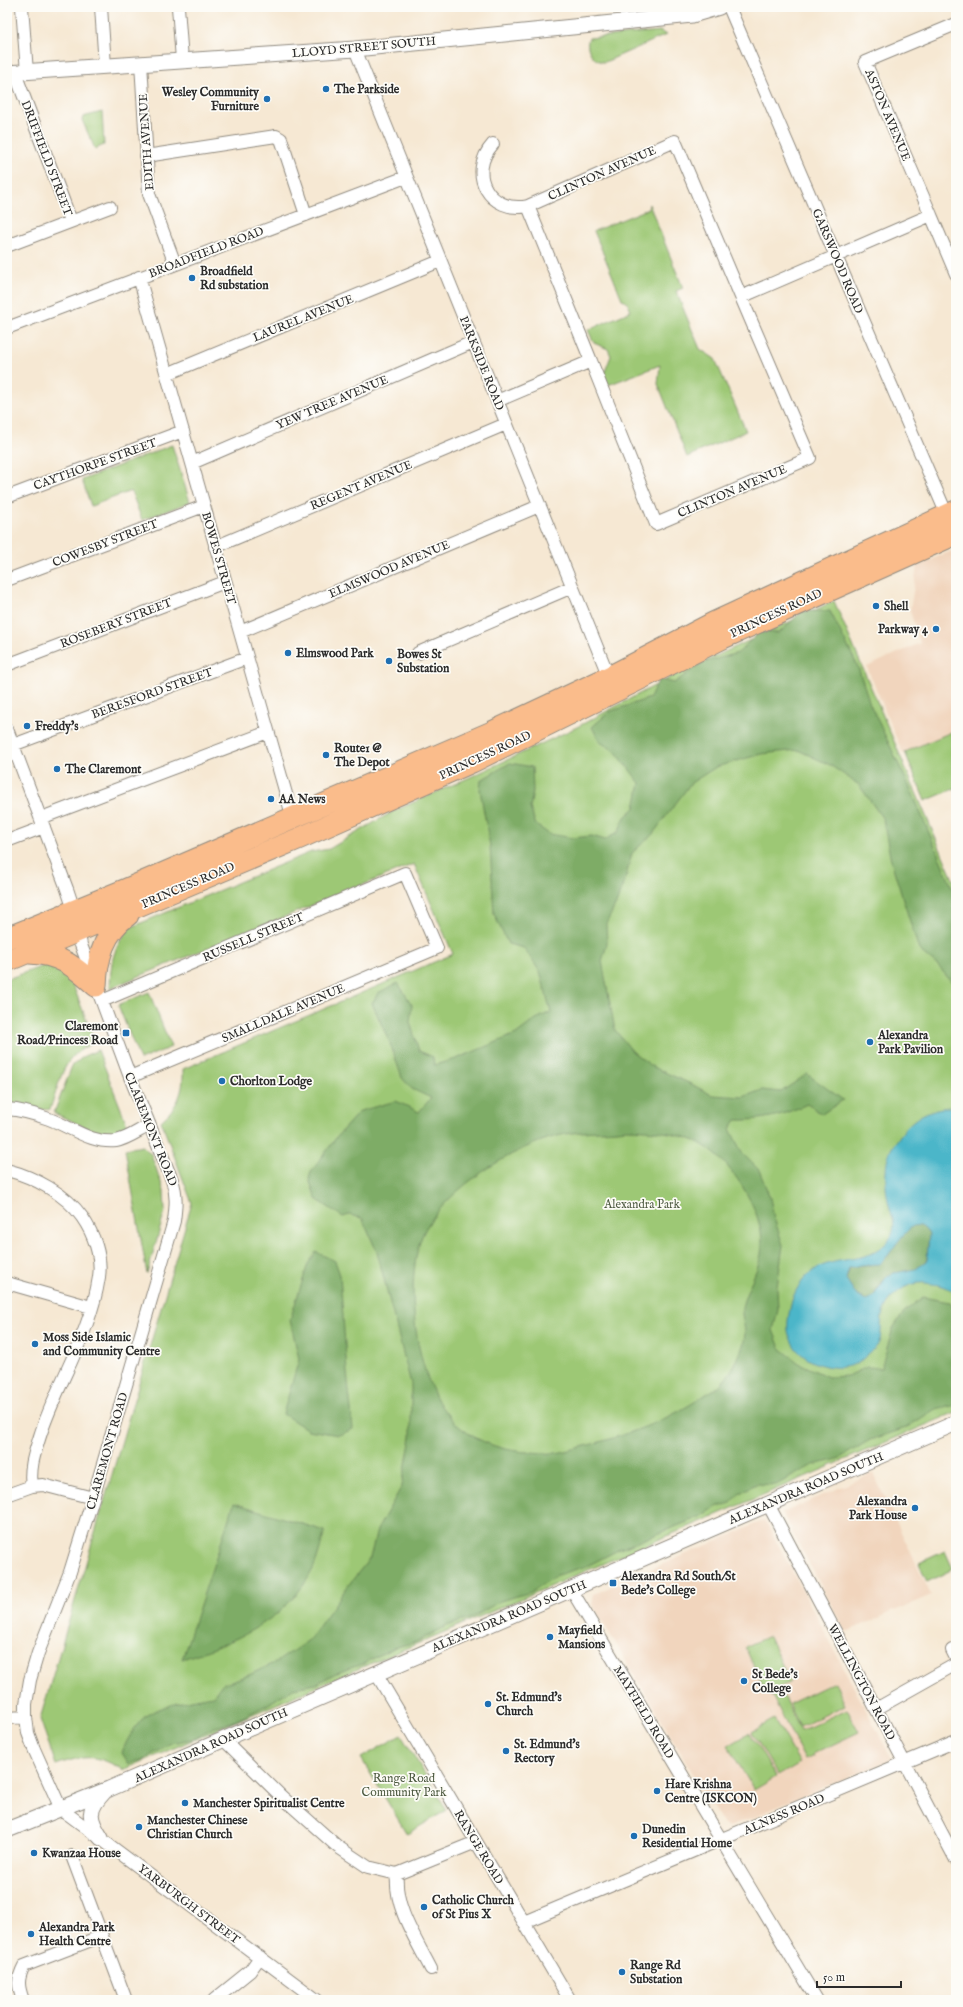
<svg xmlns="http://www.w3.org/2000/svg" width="963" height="2007" font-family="'IM FELL English',serif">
<rect width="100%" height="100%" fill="#fdfcf7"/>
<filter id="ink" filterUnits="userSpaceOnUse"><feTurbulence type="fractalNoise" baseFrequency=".025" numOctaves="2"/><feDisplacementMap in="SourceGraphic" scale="8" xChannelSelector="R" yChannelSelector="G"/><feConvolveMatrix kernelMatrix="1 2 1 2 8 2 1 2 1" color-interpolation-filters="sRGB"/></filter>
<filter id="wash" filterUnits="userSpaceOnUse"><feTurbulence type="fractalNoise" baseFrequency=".012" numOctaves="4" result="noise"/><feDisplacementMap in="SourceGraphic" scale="16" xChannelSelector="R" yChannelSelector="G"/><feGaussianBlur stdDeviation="0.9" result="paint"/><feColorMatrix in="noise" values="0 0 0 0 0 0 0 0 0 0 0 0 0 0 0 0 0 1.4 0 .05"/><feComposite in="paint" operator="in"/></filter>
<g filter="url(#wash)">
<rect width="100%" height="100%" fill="#f6e8d3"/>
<path fill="#f1d5bd" d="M956 549V731L903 754 867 667 920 643 910 611 917 566Z
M873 1473 931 1595 846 1632 782 1513Z
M765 1520 892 1759 729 1827 724 1825 592 1604 594 1594Z"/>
<path fill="#9dc875" stroke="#647a50" d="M660 31 666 35 605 62C594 63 584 48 589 38Z
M102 112 104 145 95 149 82 120 83 117Z
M649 204 683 288 676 291 700 349 715 359 746 431 687 457 658 384 660 365 608 385 604 374 611 356 608 349 594 343 588 330 631 311 628 304 622 299 594 231 648 209Z
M172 445 190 502 142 520 131 491 91 506 82 480Z
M834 601 956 886V1412L123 1770C97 1754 84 1755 56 1765L40 1719 192 1203 161 1121C178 1106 184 1092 183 1069L453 954 414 864 110 988C111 961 112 951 129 928L311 852 329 849 392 812 477 774 577 727 671 677Z
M956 730V788L925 801 905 752Z
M46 965 57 968 71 980 95 1042C61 1057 62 1077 50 1109 44 1112 16 1103 7 1102V979Z
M149 992 171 1047 140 1060 118 1005Z
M98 1050 128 1127 116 1135 106 1136 95 1134 85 1127 54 1113 72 1066 84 1056Z
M143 1146 151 1154 164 1191 165 1211 147 1274 125 1149Z
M945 1551 953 1569 927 1582 919 1563Z
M769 1636 790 1682 779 1688 801 1731 847 1709 859 1732 813 1754 814 1756 805 1760 770 1692 766 1693 745 1647Z
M835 1682 845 1705 800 1727 789 1704Z
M774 1719 800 1763 778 1776 752 1732Z
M750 1733 776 1777 754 1790 728 1746Z
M401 1735 447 1810 407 1834 361 1758Z"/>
<path fill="#7eac66" stroke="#546c48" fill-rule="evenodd" d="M802 611H830L858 667 870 704 911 790 956 897V987L938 966 919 950 891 861 883 819 859 785 830 765 798 750 761 754 716 767 691 783 652 835 632 853 626 876 616 904 606 924 607 944 602 961 615 1030 633 1052 653 1067 691 1084 712 1095 743 1097 762 1090 781 1092 807 1074 843 1100 822 1114 807 1104C785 1115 761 1121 736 1120L730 1129 742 1153 759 1170 770 1198 774 1218 783 1245 777 1287 778 1310 773 1330 780 1348 799 1363 828 1377 848 1376 867 1367 881 1368 893 1328 905 1311 923 1297 949 1302 956 1311V1405L932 1411 906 1428 870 1440 838 1459 813 1465 776 1485 756 1484 740 1493 731 1503 716 1507 702 1516 620 1549 587 1566 557 1575 531 1592 500 1601 472 1618 447 1626 416 1642 393 1648 365 1663 334 1674 316 1684 293 1688 267 1705 235 1721 213 1728 192 1739 171 1743 145 1759 129 1764 122 1753C125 1742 138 1721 147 1715 162 1705 195 1699 213 1696L222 1684 249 1675 278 1661 309 1640 350 1583 370 1558 377 1530 402 1486 411 1437V1384L377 1252 362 1218 349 1215 343 1217 316 1199 309 1179 311 1172 339 1134 360 1111 396 1101 419 1112 431 1098 412 1089 402 1078 391 1046 372 1003 378 993 398 983 412 1005 410 1022 419 1051 433 1057 434 1065 456 1059 516 1034 536 1019 551 1012 540 972 524 948 508 944 494 914 490 846 480 790 481 780 510 763 532 767 533 791 530 808 536 825 549 834 573 838 592 836 605 840 618 832 625 817 635 808 640 783 615 751 600 742 592 727 609 712 650 698 659 679 674 683 702 663 738 653 759 632 779 633ZM626 1129C650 1130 673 1131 695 1141 728 1155 764 1210 762 1246 761 1268 747 1286 742 1307 741 1316 745 1325 745 1334 744 1350 733 1370 723 1382 718 1388 711 1391 705 1395 668 1421 625 1436 581 1447 573 1449 564 1452 555 1453 546 1454 537 1452 528 1452 499 1451 466 1438 447 1414 415 1376 401 1272 426 1228 450 1187 512 1148 557 1136 579 1130 603 1132 626 1129Z
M913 1225C922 1224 924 1228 929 1234L927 1260 916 1269 894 1273 882 1282 873 1297 866 1300 857 1296 846 1279 850 1268 860 1265H871L888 1256 903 1233Z
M316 1252 335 1261 340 1275 347 1372 353 1429 339 1435 308 1430 283 1414 299 1359 290 1320 308 1264Z
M234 1503 325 1531C321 1544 318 1558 313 1569 288 1620 233 1643 182 1659Z"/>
<path fill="#4bb6c9" stroke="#3b707a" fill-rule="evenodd" d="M948 1107 956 1108V1294C947 1285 938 1285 926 1283 906 1281 886 1297 882 1317 880 1326 883 1338 877 1346 875 1349 870 1351 867 1354 865 1357 862 1360 859 1362 840 1373 812 1366 798 1351 794 1347 791 1340 789 1335 786 1326 789 1313 791 1305 793 1295 798 1286 805 1278 829 1251 867 1268 888 1241 899 1228 891 1215 888 1201 885 1187 885 1170 888 1156 891 1148 897 1140 902 1133 913 1117 930 1109 948 1107ZM913 1226C922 1224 924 1228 929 1234L927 1260 916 1269 894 1273 887 1276 873 1297 866 1300 857 1296 846 1279 849 1268 860 1265 880 1264C893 1252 899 1236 913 1226Z"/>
</g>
<g filter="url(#ink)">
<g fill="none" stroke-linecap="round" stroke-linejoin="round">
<defs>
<path id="minor" d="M22 7 27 72
M101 7 105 66
M178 7 182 60
M729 7 947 515
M355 49 609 677
M141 63 149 194 175 264
M15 73 71 221
M493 144C466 174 490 214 528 206
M146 156 276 136 281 139 306 215
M931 215 956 274
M7 246 110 207
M139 277 294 822
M7 328 406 177
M591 361 656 524 810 458 741 297
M167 374 440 261
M497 401 591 361 528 206 675 141 741 297 931 215 865 62 956 24
M192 463 473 342
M7 497 183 431
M215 547 506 424
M7 580 204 506
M240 632 539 506
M418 653 572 587
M7 665 225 582
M7 729 67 889 74 910 81 945 130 1077 172 1180C177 1194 176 1206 174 1221L93 1498 70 1572 38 1653 30 1680 26 1704V1717L28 1733 34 1749 61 1809 317 2000
M13 745 247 658
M41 818 268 732
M7 841 44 827
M102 1001 405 873 437 948 130 1077
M7 1109C22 1110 35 1114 49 1119 71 1127 92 1144 116 1141 128 1139 139 1130 150 1125
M7 1170C34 1177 66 1194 82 1217 94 1234 102 1257 99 1277 91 1333 57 1383 40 1436 35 1452 29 1468 32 1486
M7 1283 91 1307
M7 1495 32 1486 43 1485 93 1498
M768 1504 956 1860
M571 1589 817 2000
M952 1650 956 1658
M376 1673 570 2000
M876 1709 956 1664
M7 1718 26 1717
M223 1739 282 1797 338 1847 368 1867 397 1874 476 1842
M72 1856 126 2000
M397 1874C394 1908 416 1939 431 1969
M524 1922 956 1741
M23 2000C18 1987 17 1979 24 1966L102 1936
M214 2000 250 1971 260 1957"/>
<path id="tertiary" d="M7 73 355 49 692 15 719 7
M7 1830 109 1789 956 1423
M101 1838C88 1818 87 1810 104 1792"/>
<path id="trunk" d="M7 938 127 889 492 732 609 677 713 623 956 511
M29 953C60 954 74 966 96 986
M7 961 300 838 472 762 723 638 956 534
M96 986C97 958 104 932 128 915"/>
</defs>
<use href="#minor" stroke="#908a7f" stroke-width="14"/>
<use href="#tertiary" stroke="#908a7f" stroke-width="17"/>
<use href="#trunk" stroke="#908a7f" stroke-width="23"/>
<use href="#minor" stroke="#fff" stroke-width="12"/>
<use href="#tertiary" stroke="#fff" stroke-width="15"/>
<use href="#trunk" stroke="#fabc8b" stroke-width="21"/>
</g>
</g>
<g fill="#1f6fb2" stroke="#fdfcf7" stroke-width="1.5">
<circle cx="326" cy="89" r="4"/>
<circle cx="267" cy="99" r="4"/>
<circle cx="192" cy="278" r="4"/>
<circle cx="876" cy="606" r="4"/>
<circle cx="936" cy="629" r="4"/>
<circle cx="288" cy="653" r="4"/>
<circle cx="389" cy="661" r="4"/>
<circle cx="27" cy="726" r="4"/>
<circle cx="326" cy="755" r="4"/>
<circle cx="57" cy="769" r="4"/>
<circle cx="271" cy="799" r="4"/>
<rect x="122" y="1029" width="8" height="8" rx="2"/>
<circle cx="870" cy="1042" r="4"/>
<circle cx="222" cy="1081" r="4"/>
<circle cx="35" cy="1344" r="4"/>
<circle cx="915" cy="1508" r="4"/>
<rect x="609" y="1579" width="8" height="8" rx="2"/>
<circle cx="550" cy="1637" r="4"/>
<circle cx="744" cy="1681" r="4"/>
<circle cx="488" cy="1704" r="4"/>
<circle cx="506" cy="1751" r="4"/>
<circle cx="657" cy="1791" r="4"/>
<circle cx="185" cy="1803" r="4"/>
<circle cx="139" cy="1827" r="4"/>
<circle cx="634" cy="1836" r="4"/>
<circle cx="34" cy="1853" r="4"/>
<circle cx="424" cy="1907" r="4"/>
<circle cx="31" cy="1934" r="4"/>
<circle cx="622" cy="1972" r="4"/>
</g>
<g text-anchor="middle" stroke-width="3.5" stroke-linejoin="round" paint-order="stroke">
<g font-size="12" fill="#2b2b2b" stroke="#fdfcf7">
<text transform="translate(364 47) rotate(-5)" y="4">LLOYD STREET SOUTH</text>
<text transform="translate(888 115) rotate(67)" y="4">ASTON AVENUE</text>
<text transform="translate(146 142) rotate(-94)" y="4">EDITH AVENUE</text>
<text transform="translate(47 158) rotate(69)" y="4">DRIFFIELD STREET</text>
<text transform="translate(602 173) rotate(-24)" y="4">CLINTON AVENUE</text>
<text transform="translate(206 252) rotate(-21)" y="4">BROADFIELD ROAD</text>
<text transform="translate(838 261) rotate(67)" y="4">GARSWOOD ROAD</text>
<text transform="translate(303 318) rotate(-22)" y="4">LAUREL AVENUE</text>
<text transform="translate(482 363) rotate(68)" y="4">PARKSIDE ROAD</text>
<text transform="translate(332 402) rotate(-23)" y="4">YEW TREE AVENUE</text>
<text transform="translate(95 464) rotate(-20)" y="4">CAYTHORPE STREET</text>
<text transform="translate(361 485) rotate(-23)" y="4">REGENT AVENUE</text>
<text transform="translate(732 491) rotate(-23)" y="4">CLINTON AVENUE</text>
<text transform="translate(105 543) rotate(-21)" y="4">COWESBY STREET</text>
<text transform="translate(219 558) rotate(74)" y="4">BOWES STREET</text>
<text transform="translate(389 569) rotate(-23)" y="4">ELMSWOOD AVENUE</text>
<text transform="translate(776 613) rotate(-25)" y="4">PRINCESS ROAD</text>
<text transform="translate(116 623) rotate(-21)" y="4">ROSEBERY STREET</text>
<text transform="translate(152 693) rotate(-20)" y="4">BERESFORD STREET</text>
<text transform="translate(485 755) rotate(-25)" y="4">PRINCESS ROAD</text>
<text transform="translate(188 885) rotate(-23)" y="4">PRINCESS ROAD</text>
<text transform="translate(253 937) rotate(-23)" y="4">RUSSELL STREET</text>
<text transform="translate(283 1013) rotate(-23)" y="4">SMALLDALE AVENUE</text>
<text transform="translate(151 1129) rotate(68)" y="4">CLAREMONT ROAD</text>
<text transform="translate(107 1451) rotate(-74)" y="4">CLAREMONT ROAD</text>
<text transform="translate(806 1488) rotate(-23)" y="4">ALEXANDRA ROAD SOUTH</text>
<text transform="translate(509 1616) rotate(-23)" y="4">ALEXANDRA ROAD SOUTH</text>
<text transform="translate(862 1682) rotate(62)" y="4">WELLINGTON ROAD</text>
<text transform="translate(644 1712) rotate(59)" y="4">MAYFIELD ROAD</text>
<text transform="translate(211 1745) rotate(-24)" y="4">ALEXANDRA ROAD SOUTH</text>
<text transform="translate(784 1814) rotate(-23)" y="4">ALNESS ROAD</text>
<text transform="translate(479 1847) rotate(59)" y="4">RANGE ROAD</text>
<text transform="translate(189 1904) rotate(37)" y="4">YARBURGH STREET</text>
</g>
<g font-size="12" font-weight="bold" fill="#2b2b2b" stroke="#fdfcf7" text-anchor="start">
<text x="334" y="93">The Parkside</text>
<text x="259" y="96" text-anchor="end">Wesley Community<tspan x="259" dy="14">Furniture</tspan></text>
<text x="200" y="275">Broadfield<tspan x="200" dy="14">Rd substation</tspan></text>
<text x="884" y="610">Shell</text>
<text x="928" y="633" text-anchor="end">Parkway 4</text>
<text x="296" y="657">Elmswood Park</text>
<text x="397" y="658">Bowes St<tspan x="397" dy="14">Substation</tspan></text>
<text x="35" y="730">Freddy's</text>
<text x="334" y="752">Route1 @<tspan x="334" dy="14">The Depot</tspan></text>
<text x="65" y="773">The Claremont</text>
<text x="279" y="803">AA News</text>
<text x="118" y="1030" text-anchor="end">Claremont<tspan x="118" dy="14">Road/Princess Road</tspan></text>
<text x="878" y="1039">Alexandra<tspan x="878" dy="14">Park Pavilion</tspan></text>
<text x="230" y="1085">Chorlton Lodge</text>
<text x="43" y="1341">Moss Side Islamic<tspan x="43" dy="14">and Community Centre</tspan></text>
<text x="907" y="1505" text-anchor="end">Alexandra<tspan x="907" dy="14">Park House</tspan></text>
<text x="621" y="1580">Alexandra Rd South/St<tspan x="621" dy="14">Bede's College</tspan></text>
<text x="558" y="1634">Mayfield<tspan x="558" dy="14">Mansions</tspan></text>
<text x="752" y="1678">St Bede's<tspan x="752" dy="14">College</tspan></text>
<text x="496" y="1701">St. Edmund's<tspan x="496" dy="14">Church</tspan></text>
<text x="514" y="1748">St. Edmund's<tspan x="514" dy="14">Rectory</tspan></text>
<text x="665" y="1788">Hare Krishna<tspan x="665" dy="14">Centre (ISKCON)</tspan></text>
<text x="193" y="1807">Manchester Spiritualist Centre</text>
<text x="147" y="1824">Manchester Chinese<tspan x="147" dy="14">Christian Church</tspan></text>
<text x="642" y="1833">Dunedin<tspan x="642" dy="14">Residential Home</tspan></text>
<text x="42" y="1857">Kwanzaa House</text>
<text x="432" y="1904">Catholic Church<tspan x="432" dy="14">of St Pius X</tspan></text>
<text x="39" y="1931">Alexandra Park<tspan x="39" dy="14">Health Centre</tspan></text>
<text x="630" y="1969">Range Rd<tspan x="630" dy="14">Substation</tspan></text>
</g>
<g font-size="12" fill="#4d5a41" stroke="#fdfcf7">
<text x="642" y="1208">Alexandra Park</text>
<text x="404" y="1782">Range Road<tspan x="404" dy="14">Community Park</tspan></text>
</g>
</g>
<rect width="963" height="2007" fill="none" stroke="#fdfcf7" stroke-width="24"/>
<path d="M817 1981v6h84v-6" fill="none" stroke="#2b2b2b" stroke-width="2"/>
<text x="823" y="1981" font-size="12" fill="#2b2b2b" stroke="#fdfcf7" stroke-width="3" paint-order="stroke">50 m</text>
</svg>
